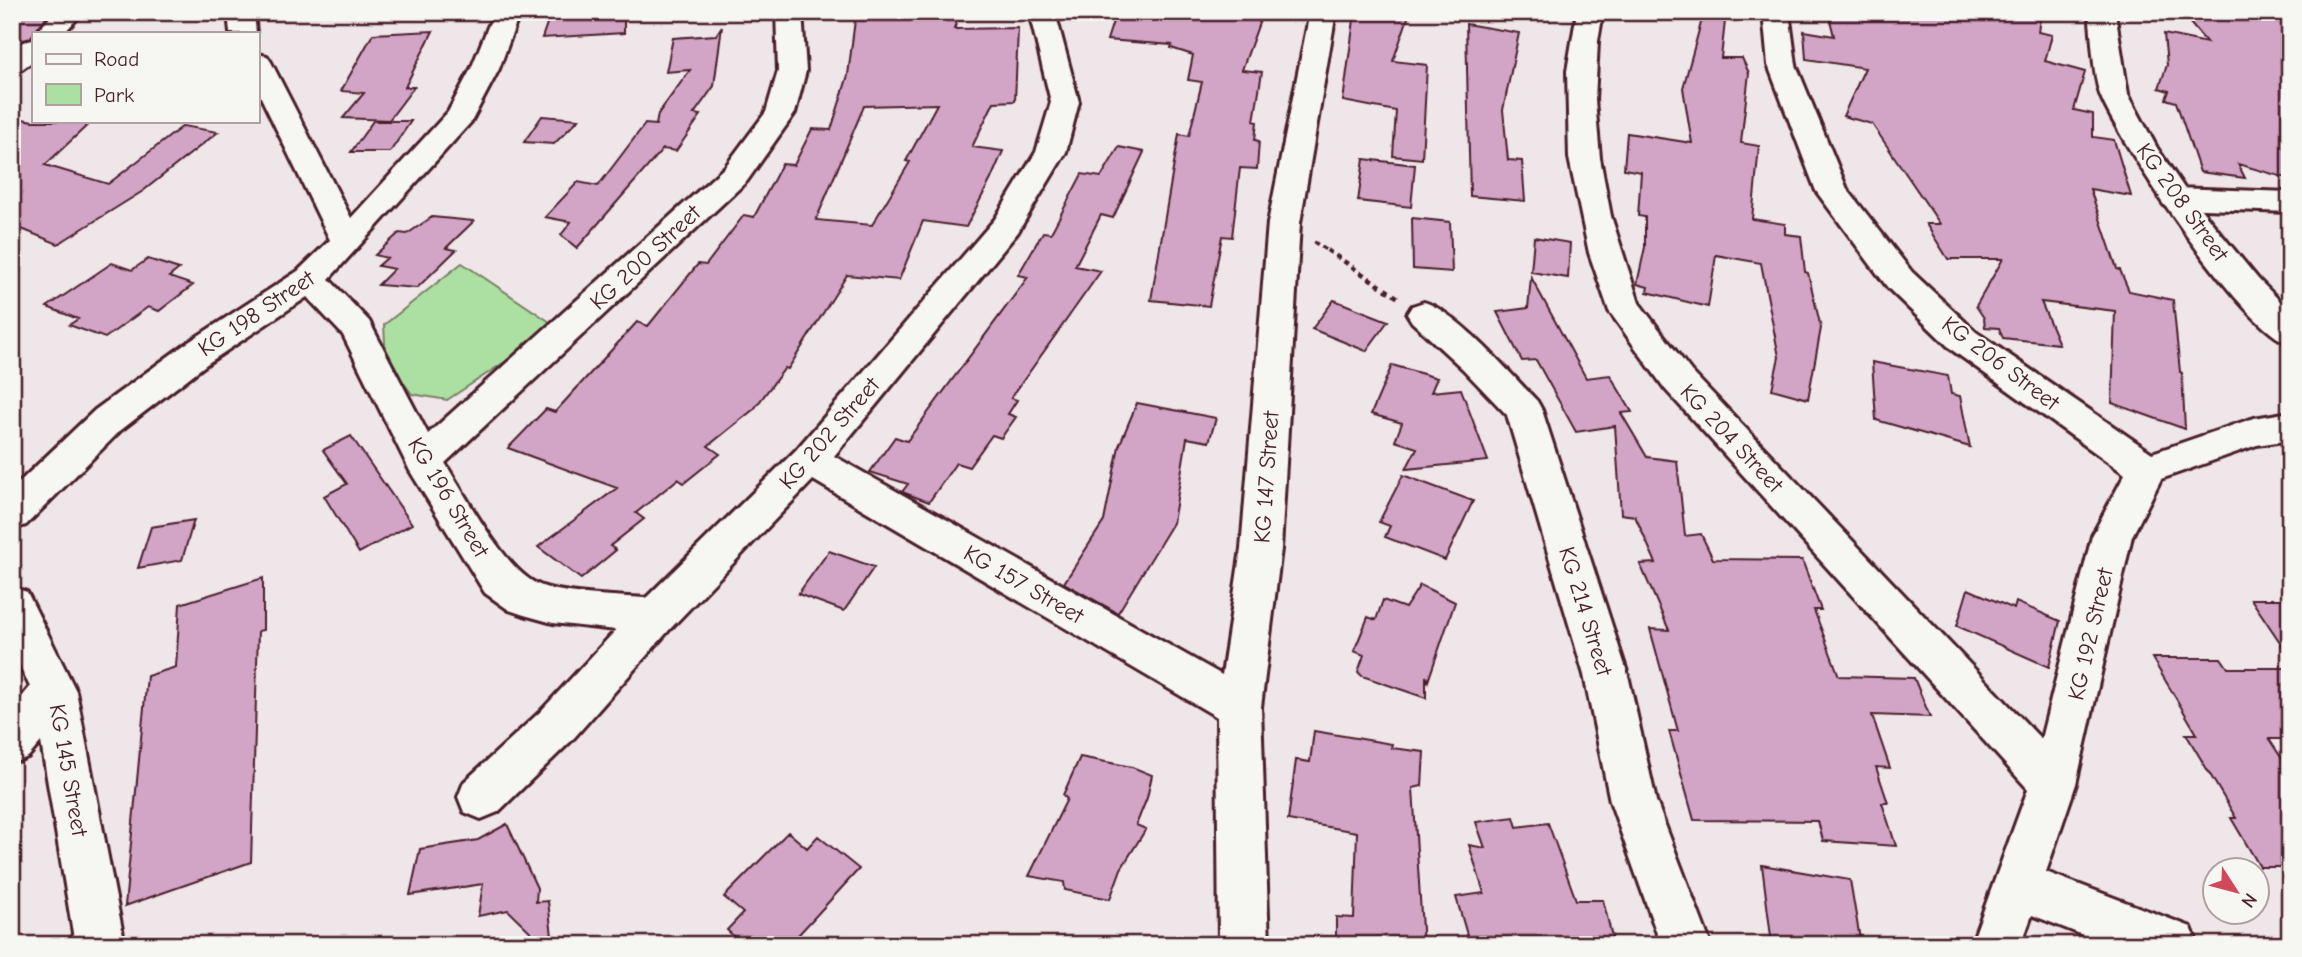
<svg xmlns="http://www.w3.org/2000/svg" width="2302" height="957" font-family="'Comic Neue',sans-serif">
<rect width="100%" height="100%" fill="#efe6e9"/>
<filter id="ink" filterUnits="userSpaceOnUse"><feTurbulence type="fractalNoise" baseFrequency=".0143" numOctaves="2"/><feDisplacementMap in="SourceGraphic" scale="14" xChannelSelector="R" yChannelSelector="G"/><feConvolveMatrix kernelMatrix="1 2 1 2 8 2 1 2 1" color-interpolation-filters="sRGB"/></filter>
<g filter="url(#ink)">
<path fill="#ace0a2" stroke="#7b8066" stroke-width="2" d="M462 263 553 324 526 348 447 400 412 394 386 360 384 325Z"/>
<path fill="#d2a4c6" stroke="#4a1f2b" stroke-width="2" fill-rule="evenodd" d="M12 12H50L30 38 12 47Z
M551 12H624V33L542 38Z
M856 12H958L955 29 1018 28 1015 101 994 102 972 147 1003 151 991 179 966 227 923 221 899 280 847 275 788 369 785 368 754 409 708 446 720 454 684 483 678 479 636 513 644 519 610 546 616 550 581 579 538 547 617 488 508 448 546 409 555 412 637 322 648 326 698 264 706 265 744 215 754 217 782 164 794 165 812 129 831 130 848 75ZM937 104 906 161 910 162 872 225 816 220 864 106Z
M1116 12H1263L1242 70 1262 72 1254 121 1257 122 1255 140 1259 141 1257 169 1240 168 1232 237 1222 236 1209 306 1151 300 1179 134 1189 136 1202 82 1188 80 1193 55 1171 48 1172 45 1107 40Z
M1355 12H1410L1393 61 1427 65 1422 159 1393 156 1396 111 1343 101Z
M1704 12H1726L1721 58H1742L1749 73 1741 143 1759 146 1752 219 1785 224V234L1801 236 1805 272 1808 273 1821 328 1808 399 1772 389 1779 357 1761 263 1716 255 1708 307 1647 292 1648 287 1637 284 1645 247V217L1638 216 1641 172 1624 169 1627 133 1692 143 1683 88Z
M1828 12H2041L2038 32 2052 35 2045 61 2085 72 2074 110 2093 114V137L2114 140 2131 196 2090 189 2117 269 2120 270 2129 291 2173 300 2180 372 2182 373 2185 429 2112 403 2115 311 2041 302 2059 344 2003 338 1999 328 1985 327 1984 318 1976 306 2003 259H1948L1926 224H1940L1872 124 1843 116 1865 68 1806 59 1804 31 1834 36Z
M2188 12H2228L2233 19 2290 22V179L2238 164 2245 178 2200 172 2176 102 2166 99 2169 91 2159 88 2167 65 2164 34 2207 43 2184 16H2192Z
M1466 24 1519 33 1503 110 1508 160 1522 161 1525 201 1470 196Z
M722 26 714 86 694 114 701 115 676 151 663 149 577 248 561 235 571 222 545 217 578 182 598 186 645 124 656 125 658 114 690 70 666 72 673 38 716 35Z
M433 31 405 87H414L389 120 343 118 364 93 341 91 373 34Z
M542 116 579 119 554 144 524 142Z
M12 117 33 121H92L45 165 108 184 183 126 218 132 143 191 58 244 12 225Z
M373 121H411L390 152H351Z
M1119 147 1144 152 1113 218 1101 215 1075 266 1101 271 1011 398 1017 400 1008 414 1016 417 1001 438 992 435 969 467 956 463 929 502 902 492 908 484 870 472 895 437 907 441 1028 277 1018 275 1043 232 1051 233 1082 174 1101 177Z
M1364 159 1415 165 1411 207 1358 201Z
M432 217 474 221 446 248 456 250 417 288 378 285 394 269 378 266 387 258 375 255 399 233 407 234Z
M1412 218 1450 222 1452 272 1413 269Z
M1534 237 1570 243 1568 278 1531 272Z
M148 259 179 269 169 277 193 285 159 311 148 307 105 338 69 325 78 319 47 307 112 263 132 270Z
M1531 277 1586 378 1610 375 1632 412 1621 413 1647 457 1677 461 1685 536 1701 534 1713 559 1802 560 1821 610H1814L1839 676 1914 678 1930 717 1872 715 1890 768 1876 767 1888 803H1882L1896 846 1823 841 1818 821 1694 820 1669 731H1678L1650 629 1669 630 1640 564 1656 563 1635 516 1621 514 1615 426 1576 432 1536 360 1522 361 1497 312 1528 308Z
M1334 300 1388 321 1366 351 1312 329Z
M1872 362 1948 376 1951 394 1960 396 1970 447 1876 420Z
M1392 365 1437 378 1431 392 1461 389 1488 461 1406 469 1417 448 1395 441 1402 423 1371 414Z
M1137 403 1216 418 1209 442 1187 438 1173 523 1118 613 1064 583 1104 521 1119 446Z
M351 436 412 524 359 553 324 496 347 484 323 450Z
M1403 475 1473 501 1445 560 1385 537 1390 526 1379 522Z
M194 520 182 560 138 568 151 527Z
M829 551 874 567 844 611 798 594Z
M263 578V630L258 631 251 862 125 906 147 676 176 667 180 604Z
M1420 585 1455 602 1428 681 1426 676V698L1362 676 1358 672 1364 655 1354 651 1368 617 1376 620 1383 600 1405 608Z
M1968 589 2014 609 2016 602 2060 621 2049 667 1957 626Z
M2251 599H2290V657Z
M2152 658H2221L2228 668H2290V739H2269L2290 771V867H2260L2231 818H2236L2186 734H2197Z
M1314 731 1392 744 1391 748 1424 752 1422 786 1413 788 1423 945H1336V917L1354 918 1357 832 1288 820 1296 760 1310 762Z
M1080 757 1132 767 1152 775 1147 798 1136 825 1146 829 1121 869 1110 899 1065 890 1064 882 1029 876 1067 799 1063 795Z
M1514 817 1517 827 1548 823 1576 900H1603L1614 945H1470L1456 897 1484 893 1469 845 1485 848 1476 822Z
M507 824 537 888 536 902 548 901 553 945H544L508 910 478 916 483 884 410 895 420 849 478 840Z
M788 832 807 848 818 836 859 869 789 945H743L727 930 743 913 724 897Z
M1762 865 1850 880 1861 945H1772Z"/>
<g fill="none" stroke-linecap="round" stroke-linejoin="round">
<defs>
<path id="minor" d="M55 12H83L64 33H36Z
M228 12H254L256 33H230Z
M494 12H520L499 69 471 122 329 279 369 321 428 434 725 167 766 112 778 71 776 12H802L806 71 795 113 747 181 445 463C466 496 502 565 535 583 557 595 619 596 646 598L796 450 995 219 1036 152 1051 102 1029 12H1055L1079 102 1066 152 1018 232 834 456 1222 675 1241 549 1268 223 1310 12H1336L1300 223 1281 549 1261 707 1269 945H1219L1217 717 813 480 670 629 572 740 498 812 481 819 464 812 458 797 464 782 540 712 616 630 553 623 524 615 509 610 485 593 410 471 343 335 307 297 208 363 121 430 26 525 12 529V489L95 410 184 345 298 271 330 240 257 89V54L267 56 271 62 351 218 448 112 471 69Z
M1577 12H1603L1598 41 1595 100 1600 158 1611 216 1639 303 1691 371 2041 739 2092 536 2125 474 1952 350 1888 288 1816 191 1768 65 1763 12H1789L1796 65 1847 189 1912 272 1976 332 2152 453 2254 418 2290 412V440L2257 445 2161 479 2132 536 2076 784 2046 872 2191 927 2198 945H2108L2032 915 2021 945H1971L2028 789 1665 389 1609 311 1589 253 1569 158 1567 71Z
M33 40V61L22 69 12 71V50L23 42Z
M2175 188 2290 192V212L2175 208 2164 205 2159 198 2164 191Z
M1424 302C1457 312 1511 374 1537 401L1542 410 1628 675 1656 801 1711 945H1661L1610 801 1584 675 1507 415 1463 369 1412 322 1407 314 1412 306Z
M12 587 27 592 76 691 125 945H75L41 742 28 757 12 763V709L30 687 12 649Z"/>
<path id="tertiary" d="M2089 12H2115L2128 94 2157 148 2186 191 2258 279 2290 311V344C2243 331 2122 146 2101 97 2093 77 2092 35 2089 12Z"/>
</defs>
<use href="#minor" stroke="#4a1f2b" stroke-width="6"/>
<use href="#tertiary" stroke="#4a1f2b" stroke-width="6"/>
<path stroke="#4a1f2b" stroke-width="3.5" stroke-dasharray="4.5 4.5" stroke-linecap="butt" d="M1314 242 1329 252"/>
<path stroke="#4a1f2b" stroke-width="4.5" stroke-dasharray="5 5" stroke-linecap="butt" d="M1327 250 1400 299"/>
<use href="#minor" fill="#f6f6f2" fill-rule="evenodd"/>
<use href="#tertiary" fill="#f6f6f2" fill-rule="evenodd"/>
</g>
</g>
<g text-anchor="middle" stroke-width="5" stroke-linejoin="round" paint-order="stroke">
<g font-size="23" fill="#4a1f2b" stroke="#f6f6f2">
<text transform="translate(2183 202) rotate(54)" y="8">KG 208 Street</text>
<text transform="translate(645 257) rotate(-43)" y="8">KG 200 Street</text>
<text transform="translate(256 313) rotate(-34)" y="8">KG 198 Street</text>
<text transform="translate(2001 363) rotate(37)" y="8">KG 206 Street</text>
<text transform="translate(829 433) rotate(-49)" y="8">KG 202 Street</text>
<text transform="translate(1732 438) rotate(47)" y="8">KG 204 Street</text>
<text transform="translate(1266 477) rotate(-86)" y="8">KG 147 Street</text>
<text transform="translate(449 497) rotate(59)" y="8">KG 196 Street</text>
<text transform="translate(1024 584) rotate(30)" y="8">KG 157 Street</text>
<text transform="translate(1586 611) rotate(73)" y="8">KG 214 Street</text>
<text transform="translate(2090 634) rotate(-77)" y="8">KG 192 Street</text>
<text transform="translate(69 770) rotate(80)" y="8">KG 145 Street</text>
</g>
</g>
<rect width="2302" height="957" fill="none" stroke="#f6f6f2" stroke-width="42"/>
<rect x="21" y="21" width="2260" height="915" fill="none" stroke="#4a1f2b" stroke-width="2.5" filter="url(#ink)"/>
<rect x="32" y="32" width="228" height="91" fill="#f6f6f2" stroke="#b1a0a2" stroke-width="2"/>
<rect x="46" y="54" width="35" height="10" fill="#f6f6f2" stroke="#b1a0a2" stroke-width="2"/>
<text x="94" y="66" font-size="21" fill="#4a1f2b">Road</text>
<rect x="46" y="84" width="35" height="21" fill="#ace0a2" stroke="#b1a0a2" stroke-width="2"/>
<text x="94" y="102" font-size="21" fill="#4a1f2b">Park</text>
<g transform="translate(2236 891) rotate(126)"><circle r="33" fill="#f6f6f2" stroke="#b1a0a2" stroke-width="2"/>
<path d="M0-5L12 26L0 18L-12 26Z" fill="#d1495b"/>
<text y="-10" font-size="19" font-weight="bold" text-anchor="middle" fill="#4a1f2b">N</text>
</g>
</svg>
